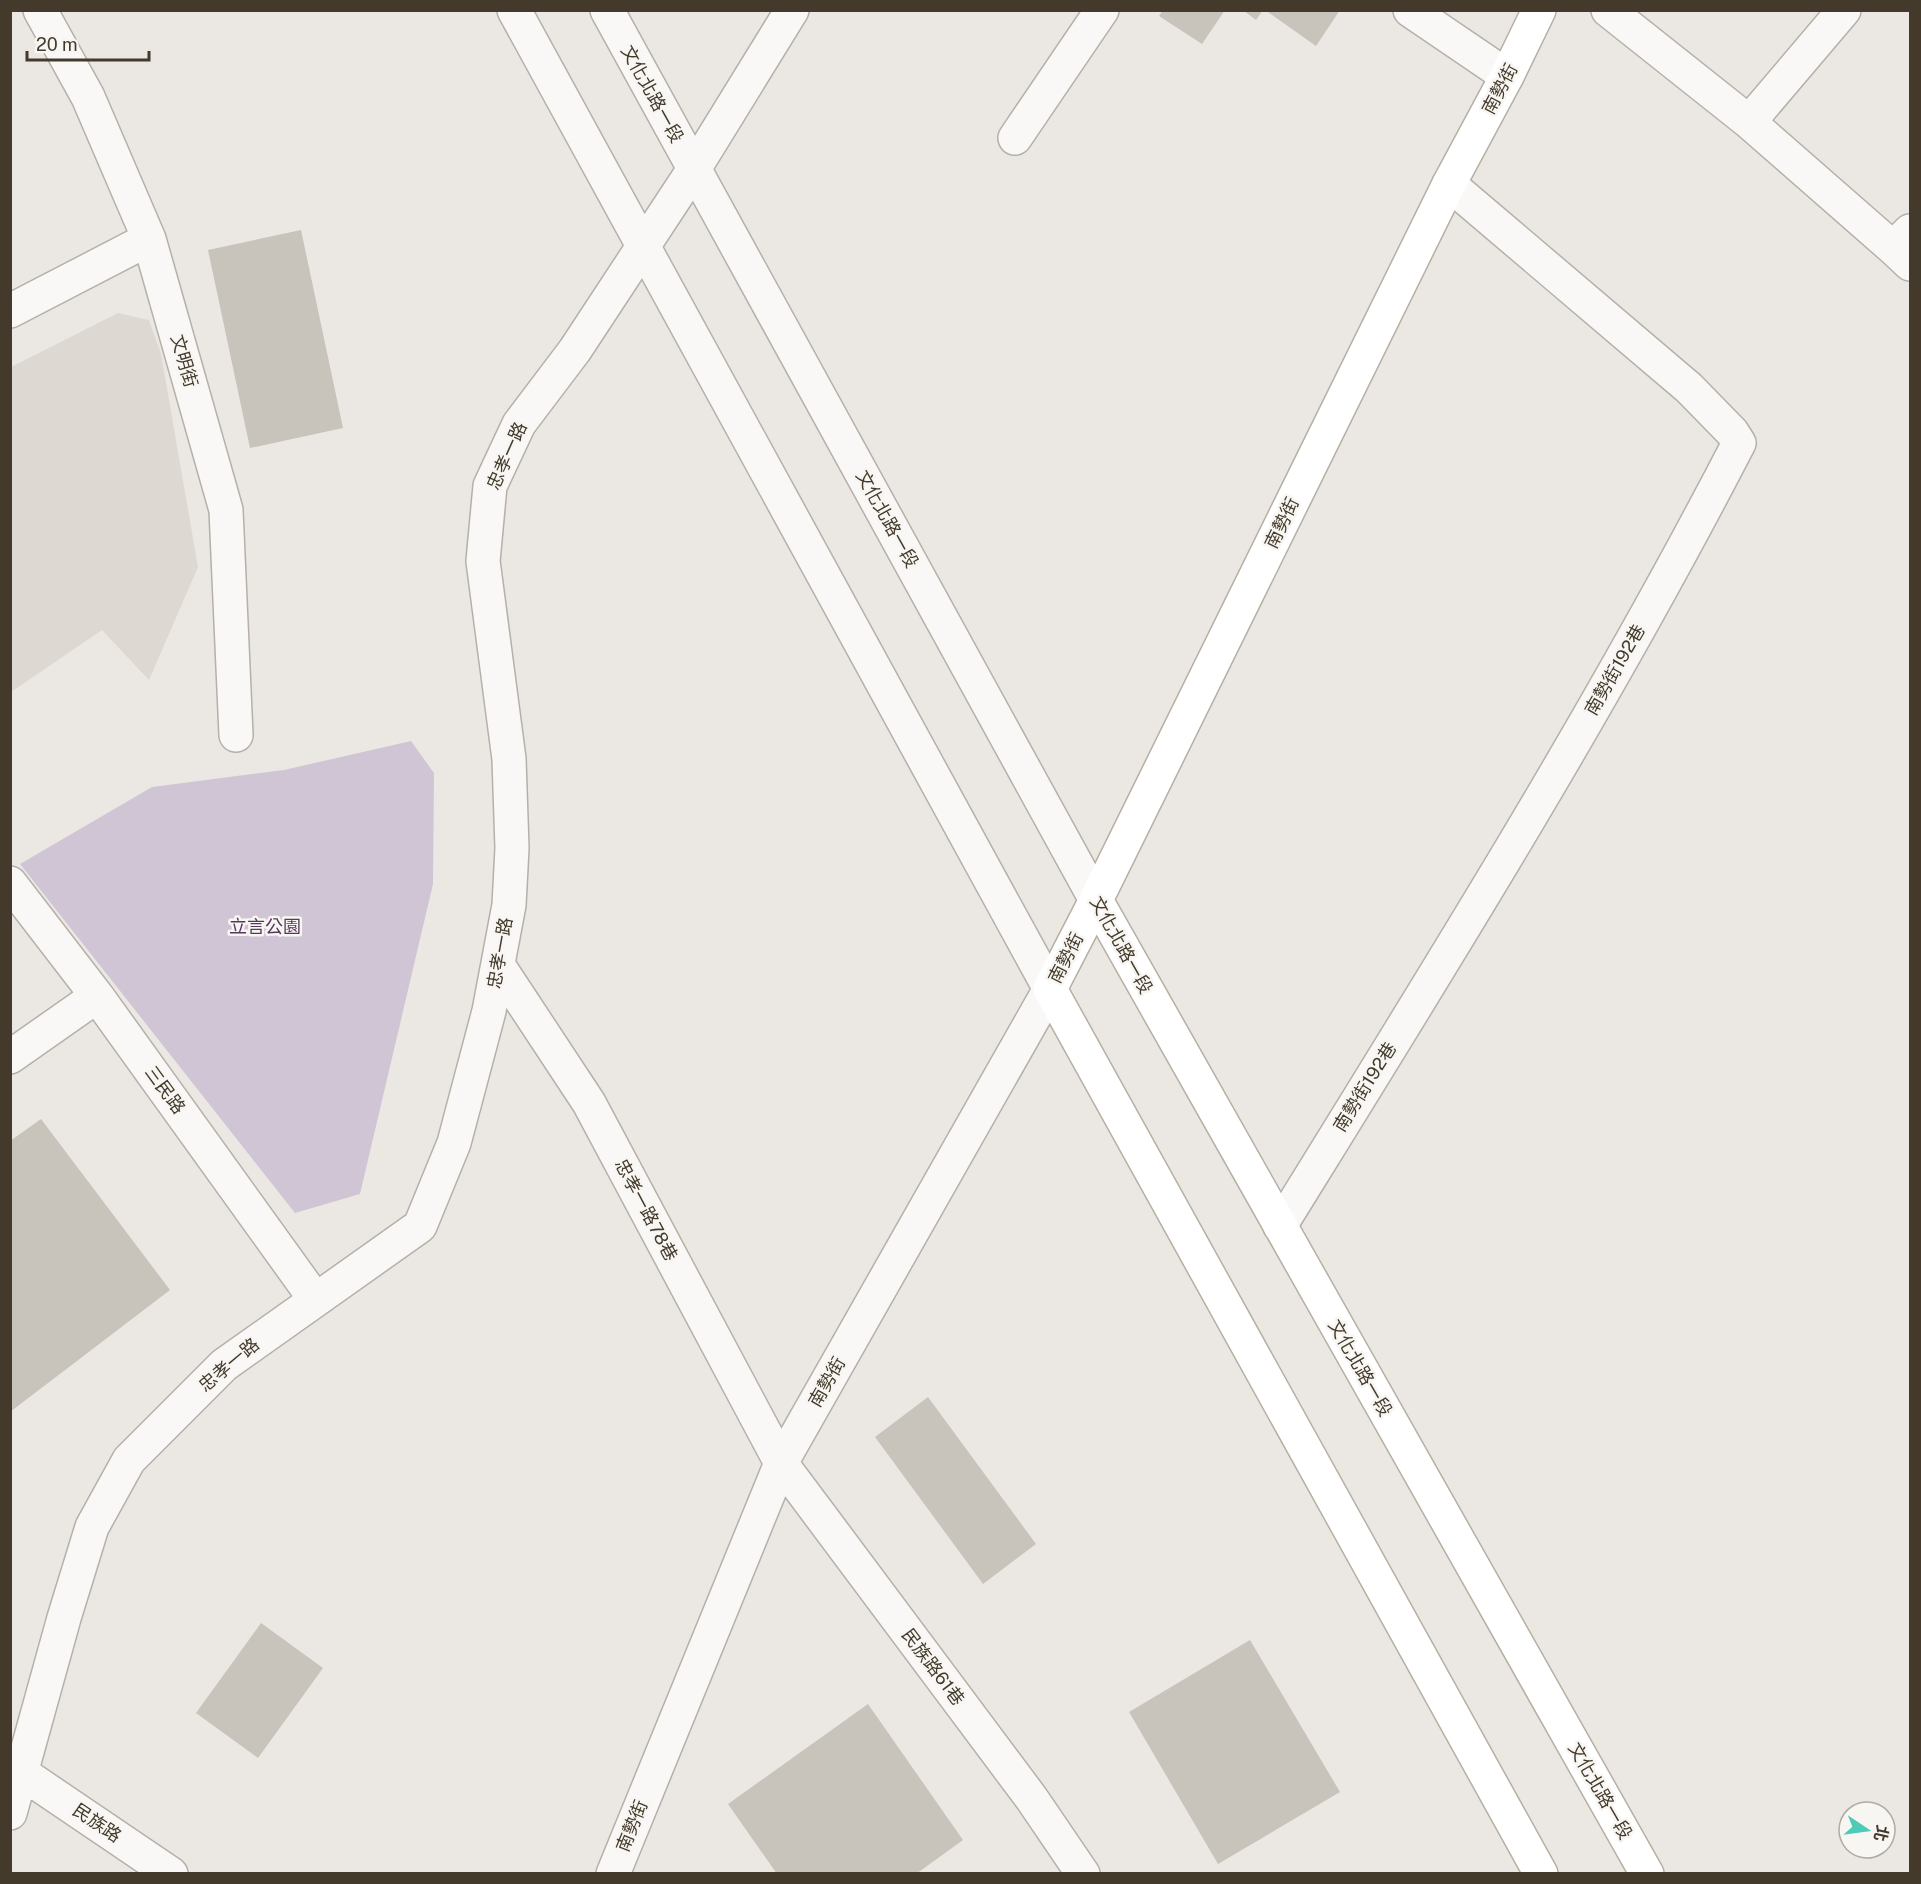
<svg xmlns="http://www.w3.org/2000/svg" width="1921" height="1884" font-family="'Public Sans','Noto Sans TC',sans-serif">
<rect width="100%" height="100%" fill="#ebe8e3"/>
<path fill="#ddd8d1" d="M118 313 149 320 161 354 198 567 149 680 102 630 11 692V367Z"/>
<path fill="#d0c5d5" d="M411 741 434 773 433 884 360 1194 295 1213 20 864 152 787 284 770Z"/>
<path fill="#c8c3bb" d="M1163 10H1225L1202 44 1159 16Z
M1243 10H1263L1256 20Z
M1265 10H1340L1316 46Z
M301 230 343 428 250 448 208 250Z
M41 1119 170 1290 10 1412V1141Z
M928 1397 1036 1544 983 1584 875 1437Z
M261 1623 323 1668 258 1758 196 1713Z
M1250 1640 1340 1792 1218 1864 1129 1712Z
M868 1704 963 1840 916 1874H777L728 1804Z"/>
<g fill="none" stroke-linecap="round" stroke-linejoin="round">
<defs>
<path id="minor" d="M40 10 88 97 149 239 226 510 236 735
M514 10 1050 989 781 1463 613 1874
M607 10 1096 900
M1410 10 1507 76
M1608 10 1749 122 1893 248
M1749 122 1844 10
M1015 138 1102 10
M1910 231 1893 248 1910 264
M10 311 149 239
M10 883 97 996 315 1299
M498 965 589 1103 781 1463 1032 1799 1083 1874
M10 1057 97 996
M1280 1226C1439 969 1600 712 1739 443L1732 432 1689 388 1449 184
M22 1773 171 1874
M10 1813 64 1618 92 1527 129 1460 224 1365 420 1226 454 1143 489 1011 509 905 512 848 509 759 483 561 490 486 519 424 575 350 694 169 792 10"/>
<path id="major" d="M1539 10 1507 76 1449 184 1096 900 1050 989 1541 1874
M1096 900 1647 1874"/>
</defs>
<use href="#minor" stroke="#b5b0a8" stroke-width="36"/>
<use href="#major" stroke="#b6afa3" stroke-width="36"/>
<use href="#minor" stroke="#f9f8f6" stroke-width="33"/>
<use href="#major" stroke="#fff" stroke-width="33"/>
</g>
<g text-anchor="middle" stroke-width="5" stroke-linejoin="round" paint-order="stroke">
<g font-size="18" fill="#433a2b" stroke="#f8f6f3">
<text transform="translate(1500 89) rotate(-62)" y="6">南勢街</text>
<text transform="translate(652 94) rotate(61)" y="6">文化北路一段</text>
<text transform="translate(184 361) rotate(74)" y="6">文明街</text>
<text transform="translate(507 456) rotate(-66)" y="6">忠孝一路</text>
<text transform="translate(887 519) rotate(61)" y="6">文化北路一段</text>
<text transform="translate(1282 523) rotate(-64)" y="6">南勢街</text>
<text transform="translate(1615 670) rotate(-60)" y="6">南勢街192巷</text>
<text transform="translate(1121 945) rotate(61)" y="6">文化北路一段</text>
<text transform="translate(500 953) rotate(-80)" y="6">忠孝一路</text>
<text transform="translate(1066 958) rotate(-63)" y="6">南勢街</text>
<text transform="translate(1365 1087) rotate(-58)" y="6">南勢街192巷</text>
<text transform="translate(165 1090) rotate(54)" y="6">三民路</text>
<text transform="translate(646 1210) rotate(62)" y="6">忠孝一路78巷</text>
<text transform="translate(229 1365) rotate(-40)" y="6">忠孝一路</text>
<text transform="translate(1360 1368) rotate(60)" y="6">文化北路一段</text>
<text transform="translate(827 1382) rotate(-60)" y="6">南勢街</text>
<text transform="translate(933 1667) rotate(53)" y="6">民族路61巷</text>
<text transform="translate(1600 1791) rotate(60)" y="6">文化北路一段</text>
<text transform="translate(97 1823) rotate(34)" y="6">民族路</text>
<text transform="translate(632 1826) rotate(-68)" y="6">南勢街</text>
</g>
<g font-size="18" fill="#57395e" stroke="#f8f6f3">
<text x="265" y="933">立言公園</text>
</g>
</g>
<rect width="1921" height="1884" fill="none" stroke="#433a2b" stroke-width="24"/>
<g transform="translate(1867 1830) rotate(103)"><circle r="28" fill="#f8f6f3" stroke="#b0aba3" stroke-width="1.5"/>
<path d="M0-4.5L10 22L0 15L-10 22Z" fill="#4dcbb8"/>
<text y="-9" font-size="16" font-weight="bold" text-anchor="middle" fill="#433a2b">北</text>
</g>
<path d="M27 51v9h122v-9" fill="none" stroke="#433a2b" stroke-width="3"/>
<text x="36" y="51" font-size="18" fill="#433a2b" stroke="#f8f6f3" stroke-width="4.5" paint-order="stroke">20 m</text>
</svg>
